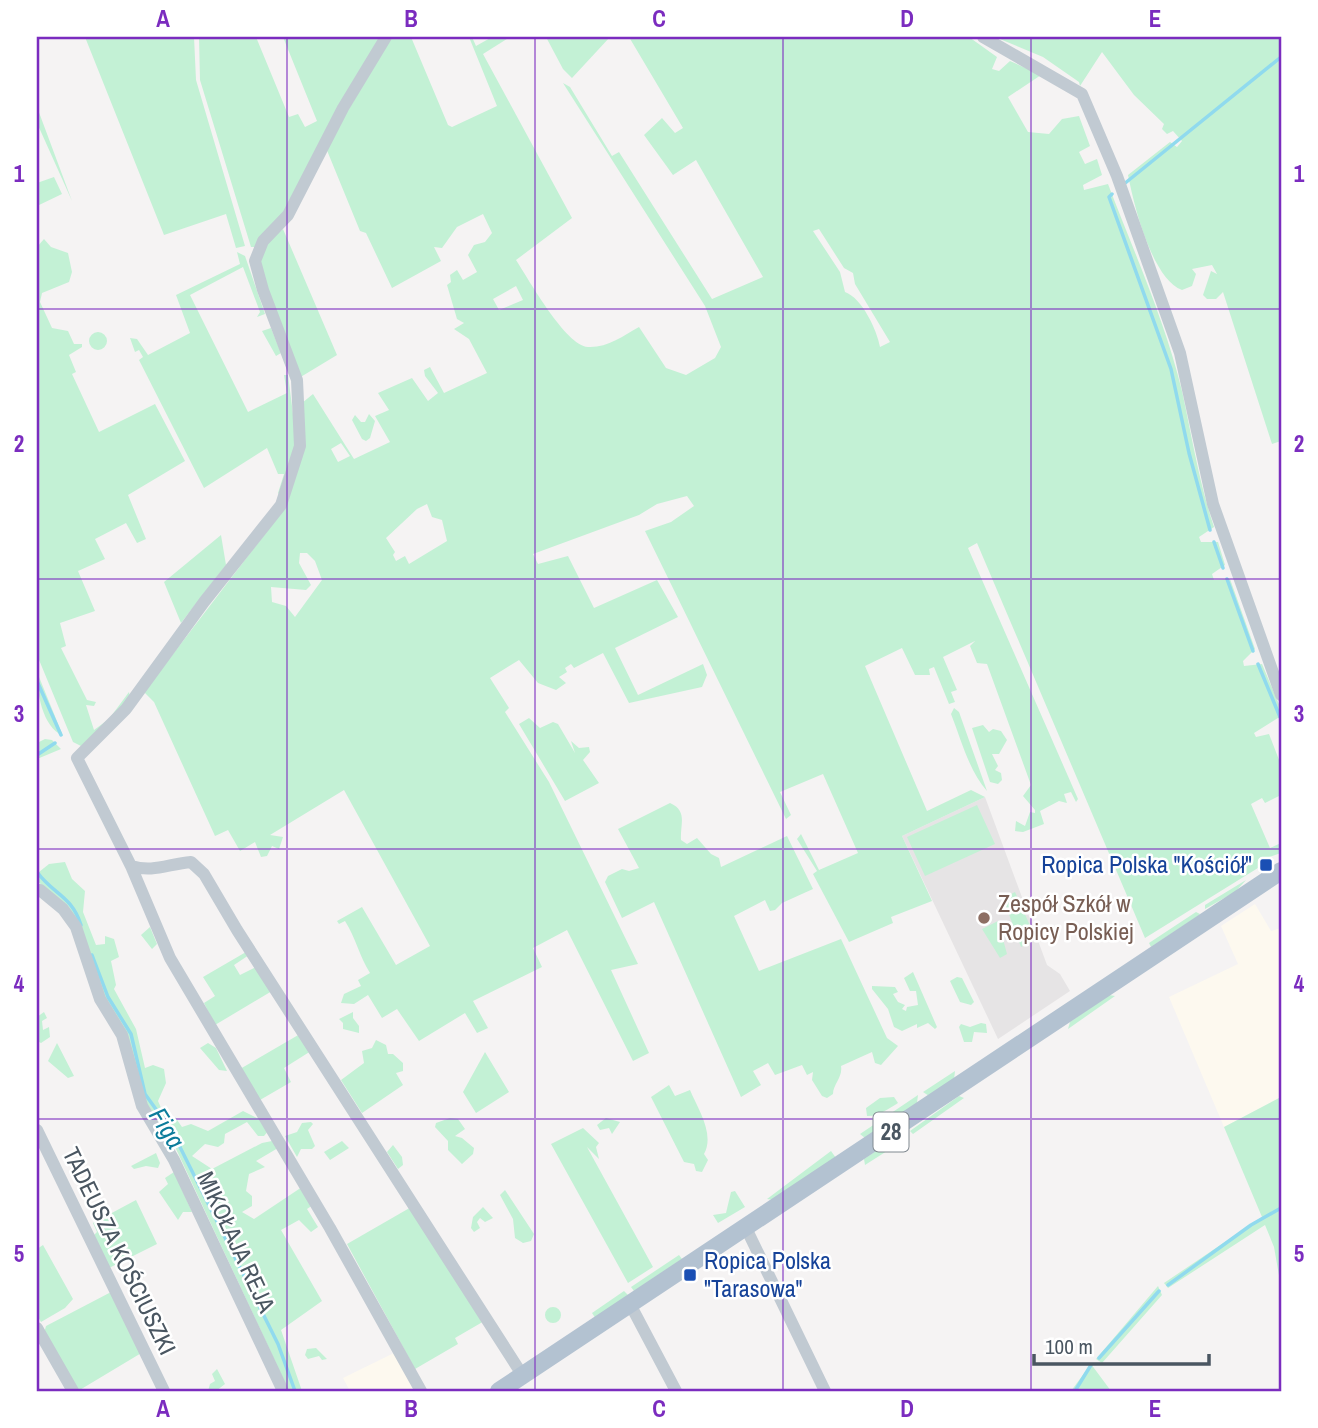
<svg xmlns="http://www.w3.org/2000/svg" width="1318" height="1428" font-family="'Archivo Narrow',sans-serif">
<rect width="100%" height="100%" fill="#f5f3f3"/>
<path fill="#fdf9ef" d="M1255 904 1271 931 1281 928V1097L1224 1127 1169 997 1238 964 1221 926Z
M396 1352 417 1391H350L343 1378Z"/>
<path fill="#e6e4e5" d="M985 797 1047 965 1060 974 1070 991 998 1039 902 836Z"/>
<path fill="#c3f1d5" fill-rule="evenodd" d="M85 37H194L196 80 245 246 236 248 226 214 164 235Z
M199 37H256L289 117 298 114 305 127 317 121 283 37H384L300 190 258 247H251L200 80Z
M391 37H411L448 125 452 127 497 106 469 37H472L476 46 492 37H510L483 54 572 218 516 260C529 280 566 346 588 347 607 348 623 336 639 327L666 368 686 375 715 358 721 347 705 306 563 83 570 87 612 156 619 152 712 299 763 277 696 160 673 175 644 135 662 118 675 133 683 128 629 37H969L997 57 992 69 999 71 1010 61 1041 75 1008 97 1028 132 1049 134 1062 119 1079 116 1090 146 1079 152 1085 164 1097 159 1102 175 1083 185 1084 190 1108 184C1134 252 1165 321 1182 391 1192 437 1199 482 1214 527L1199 537 1201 542H1218L1225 565 1212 574 1214 580 1230 579 1255 649 1243 661 1244 666 1262 664 1281 709V716L1254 733 1256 737 1269 734 1281 765V795L1265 803 1262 798 1251 804 1270 848 1281 843V853L1263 859 1266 863 1145 938 977 543 968 548 1078 799 1076 802 1071 792 1064 794 1067 803 1059 801 1040 811 1044 824 1023 832 1015 831 1016 821 1025 826 1030 812 1035 813V810L1023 796 1031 785 987 664 977 663 970 646 975 641 943 657 957 690 951 692 955 702 949 704 934 667 929 669 930 675H915L902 648 865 666 927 811 971 790 985 797 902 836 932 901 891 917 893 923 849 942 813 874 817 871 797 839 801 834 819 870 858 853 823 774 780 792 791 815 786 819 645 531 671 522 694 506 687 496 657 504 639 515 533 554 538 564 568 556 594 608 657 580 678 617 615 648 638 695 703 664 707 675 702 687 629 703 603 653 574 668 571 664 565 668 567 672 559 677 566 683 556 690 538 683 519 660 490 678 509 708 505 712 549 782 638 964 611 970 649 1053 633 1061 567 930 533 948 542 967 473 1001 488 1028 477 1033 465 1013 419 1041 397 1009 382 1018 368 995 354 1004 341 1003 344 994 361 986 358 980 370 973C359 956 356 938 345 921L339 924 337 921 362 907 396 965 430 946 344 790 270 835 283 837 279 849 272 846 267 856 261 857 255 842 240 851 228 830 215 836 154 702 144 692 284 509 302 403 313 394 354 459 390 442 375 416 389 410 378 393 412 378 428 401 438 393 425 376 424 370 430 367 444 393 487 373 469 339 454 329 464 323 457 319 447 285 451 282 450 275 457 270 463 280 477 272 468 255 474 245 485 242 492 233 483 214 457 227 442 248 434 247 441 261 392 288 366 233 360 231 326 148ZM819 229 844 268 853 273 855 284 890 342 880 347C877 330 862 298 845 292L840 272 813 231ZM516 286 523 300 499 310 493 299ZM341 443 350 456 338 462 331 449ZM427 504 432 517 442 520 447 541 409 564 405 556 396 561 393 555 395 552 386 538 417 509ZM300 553H307L315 561 322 580 295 617 286 606 272 602 271 587 306 590 311 585 299 563Z
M546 37H610L572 78 563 69Z
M995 37H1281V441L1272 444 1223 292 1216 299H1207L1203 295 1211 271 1217 274 1212 265 1192 269 1196 274 1192 286 1182 290C1152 279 1134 205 1128 175L1170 142 1177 147 1182 141 1173 131 1167 134 1162 129 1164 124 1134 95 1102 52 1080 86 1079 82 1043 57Z
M37 107 72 201 37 123Z
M54 177 62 194 37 206V183Z
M283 229 337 355 299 378C289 352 258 284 261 259 262 246 275 236 283 229Z
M44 239 51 247 68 253 72 272 69 282 42 293 40 302 52 328 68 331 74 344H82V347L69 355 76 372 72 374 99 432 155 404 185 461 128 495 146 539 137 543 126 523 95 539 105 559 78 571 95 611 60 623 66 646 61 648 87 700 96 702 94 706 86 705 94 730 109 719 129 692 130 698 114 719 81 746 73 742 37 655V247Z
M237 252 245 256 265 314 257 317 260 312 243 267 190 295 248 412 287 393 284 375H288L297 445 282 498 278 493 284 474H278L267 448 204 488 139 360 143 357 139 350 135 352 130 338 137 339 148 355 190 333 176 295 240 264Z
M271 328 281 353 276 356 262 331Z
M89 341a9 9 0 1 1 18 0a9 9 0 1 1-18 0Z
M369 414 375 421 370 438 366 441 362 439 352 420 355 415 361 422H365Z
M221 535 226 565 181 623 164 582Z
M37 672 63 736C42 726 37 693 37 672Z
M954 708 959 712 987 791C969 771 961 739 951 714Z
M529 718 540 728 553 722 558 724 575 753 571 741 579 748 589 747 590 752 583 760 599 783 565 801 519 724Z
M983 725 989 732 993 729 1001 731 1007 740 999 754H992L998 766 995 770 1001 773 1002 780 998 784 990 782 972 728Z
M45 739 52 740 61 749 37 759V743Z
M670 803C688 811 680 824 681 840L687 844 697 838 711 854 719 858 721 867 787 836 813 889 782 903 775 910 770 911 765 900 734 916 759 971 841 939 887 1038 898 1046 881 1065 875 1063 872 1052 841 1066C843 1077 833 1084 833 1094L827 1098 822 1096 812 1080 813 1072 807 1075 802 1065 775 1075 768 1063 753 1071 761 1085 741 1097 654 902 622 918 605 882 608 876 622 869 629 871 639 868 618 829Z
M977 805 995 844 925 876 907 837Z
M65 862 72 879 85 891 83 912 96 945 105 944V936L114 939 119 957 111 961 116 985 114 989 136 1029 145 1068 153 1065 164 1069 166 1083 158 1101 166 1119 175 1117 182 1127 191 1124 208 1131 243 1111 257 1118 261 1117 269 1130 264 1136H258L247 1122 225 1134 224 1143 218 1147 205 1144 192 1156 212 1169 262 1143 272 1141 278 1148 256 1161 265 1167 249 1174 246 1191 252 1196V1206L242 1212 254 1219 302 1187 313 1205 307 1209 318 1227 311 1232 299 1220 281 1230 322 1301 281 1330 302 1391H289L170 1136 148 1108 64 903 37 881V868L39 872 49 864Z
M1246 880 1235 892 1205 909V905Z
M1015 892 1036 939 1021 947 1003 898Z
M1196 912 1200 914 1198 916 1151 947 1149 943Z
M998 921 1007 954 1000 958 982 929Z
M150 927 157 944 152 949 141 935Z
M246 952 249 955 234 965 240 975 256 967 272 991 215 1025 204 1003 215 996 203 977Z
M913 972 937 1027 935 1029 928 1023 917 1028V1024L902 1031 894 1027 888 1009 872 989V986L895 987 898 992 893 994 898 1002 905 1005 902 1009 906 1011 907 1007 918 1005 916 991H910L904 978Z
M957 977 962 978 974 1002 971 1005 960 1002 950 981Z
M1109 995 1115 996 1068 1029 1070 1022Z
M44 1012 47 1018 42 1021 43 1030 49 1027 50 1037 41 1043 37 1041V1017Z
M353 1012V1018L359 1026V1033L343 1029V1023L339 1019Z
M981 1023 986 1024 987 1033 974 1032 972 1042H964L959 1027 961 1024 970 1027Z
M300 1034 311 1051 284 1068 291 1082 260 1100 240 1069Z
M376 1040 386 1045 388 1054H393L403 1063V1071L396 1073 403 1085 362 1113 341 1080 364 1063 362 1051 372 1048Z
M57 1043 74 1076 68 1078 48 1061Z
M208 1043 216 1048 227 1071 219 1070 200 1048Z
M485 1052 509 1092 476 1113 463 1092Z
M955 1071 954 1080 929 1096 923 1092Z
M669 1085 675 1096 690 1090C698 1109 715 1134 704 1154L708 1160 702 1172 696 1171 694 1164 684 1162 651 1097Z
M918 1095 917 1103 865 1138 860 1134Z
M959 1096 964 1098 913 1134 910 1131Z
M894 1097 898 1103C890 1108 877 1117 867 1116L866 1108 880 1098Z
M1281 1097V1287L1274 1247 1265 1225 1168 1288 1164 1283 1262 1217 1224 1127Z
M450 1118 458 1119 465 1129 455 1136 462 1138 474 1148 473 1154 462 1164 448 1150V1141L435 1127 436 1123Z
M606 1118 620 1122 612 1134 609 1128 600 1130 597 1125Z
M311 1122 313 1124 308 1130 315 1146 312 1149H301L297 1157 285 1136 297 1132 302 1123Z
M583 1128 599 1143 596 1147 599 1159 587 1147 653 1267 628 1283 551 1144Z
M901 1134 909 1137 865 1165 864 1159Z
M342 1141 349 1148 330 1160 324 1152Z
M393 1145 402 1157 403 1165 398 1169 387 1152Z
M831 1151 836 1158 774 1200 767 1199Z
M156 1153 160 1163 158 1168 146 1166 134 1169 131 1166Z
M174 1172 192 1212H183L178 1220 159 1192 168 1184 165 1178Z
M505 1190 534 1234 531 1241 523 1243 515 1238 513 1219 500 1195Z
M735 1191 745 1207 718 1223 713 1215 726 1213 731 1192Z
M136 1200 157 1244 109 1268 94 1235 97 1232 93 1223Z
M413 1206 486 1320 455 1338 458 1344 415 1369 347 1244Z
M483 1207 493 1218 485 1222 480 1218 477 1222 480 1228 474 1232 471 1228 473 1217Z
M43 1245 73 1299 65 1308 41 1322 37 1315V1249Z
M679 1255 682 1259 634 1291 631 1287Z
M1158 1286 1162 1295 1102 1363 1096 1359Z
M113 1291 143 1352 78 1391 44 1333 46 1326Z
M624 1291 628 1295 596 1319 592 1313Z
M545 1315a8 8 0 1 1 16 0a8 8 0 1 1-16 0Z
M316 1348 327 1359 322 1360 319 1356 308 1359 305 1355 307 1349Z
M1091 1364 1111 1391H1071Z
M217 1369 225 1384 216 1391H208L210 1384 215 1381 212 1374Z"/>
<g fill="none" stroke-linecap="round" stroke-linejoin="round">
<path stroke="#90daee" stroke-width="3.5" d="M1124 184 1281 57
M1112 194 1109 197 1171 369 1189 453 1210 530
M1214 542 1223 568
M1227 579 1253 651
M1258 664 1280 717
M37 681 61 735
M37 755 55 743
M37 872C54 895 71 895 81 925
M92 955 108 997 131 1034 145 1094 173 1133 278 1344 295 1391
M1168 1285 1251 1225 1281 1208
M1099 1358 1159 1291
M1075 1391 1091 1365"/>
<path stroke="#c1cad2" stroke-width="12" d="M386 37 343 108 288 215 263 241 255 261 263 290 297 380 300 446 281 505 204 602 126 709 77 758 131 866C153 873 168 864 191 862L204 874 237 930 523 1376
M983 37 1082 94 1117 176 1180 353 1213 504 1281 695
M131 866 170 958 330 1228 421 1391
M40 890 63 909 76 927 100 999 122 1035 142 1106 174 1160 283 1391
M37 1130 164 1391
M746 1228 825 1391
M630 1304 676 1391
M37 1328 73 1391"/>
<path stroke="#b3c2d1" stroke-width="18" d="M499 1391 1281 871"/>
</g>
<path fill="none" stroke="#7b2cbf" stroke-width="2" stroke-opacity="0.55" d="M287 37V1391M535 37V1391M783 37V1391M1031 37V1391M37 309H1281M37 579H1281M37 849H1281M37 1119H1281"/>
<g fill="#1a4fb4" stroke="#fff" stroke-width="2.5">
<rect x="1259" y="858" width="14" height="14" rx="3.5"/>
<rect x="683" y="1268" width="14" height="14" rx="3.5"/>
</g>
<circle fill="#8d6e63" stroke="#fff" stroke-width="2.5" cx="984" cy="918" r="7"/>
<g text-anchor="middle" stroke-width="5" stroke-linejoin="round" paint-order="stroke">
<rect fill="#fff" stroke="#808990" stroke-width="2" x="873.5" y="1112.5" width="35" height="39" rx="5"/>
<g font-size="23" font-weight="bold" fill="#4a5661">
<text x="891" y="1140">28</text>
</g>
<g font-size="24" fill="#164399" stroke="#fff" text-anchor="end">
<text x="1252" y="873">Ropica Polska "Kościół"</text>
<text x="704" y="1269" text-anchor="start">Ropica Polska<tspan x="704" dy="28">"Tarasowa"</tspan></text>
</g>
<g font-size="24" fill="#785e54" stroke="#fff" text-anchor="start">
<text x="998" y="912">Zespół Szkół w<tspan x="998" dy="28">Ropicy Polskiej</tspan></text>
</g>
<g font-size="24" fill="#4a5661" stroke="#fff">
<text transform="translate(236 1242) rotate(65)" y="8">MIKOŁAJA REJA</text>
<text transform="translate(119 1251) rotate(64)" y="8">TADEUSZA KOŚCIUSZKI</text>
</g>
<g font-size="26" font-style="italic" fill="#0c7c9b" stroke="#fff">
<text transform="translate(167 1128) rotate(58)" y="9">Figa</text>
</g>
</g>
<rect width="1318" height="1428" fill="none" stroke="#ffffff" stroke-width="77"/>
<path d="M1034 1354v10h175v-10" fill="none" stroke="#4a5661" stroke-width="3.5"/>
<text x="1045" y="1354" font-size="21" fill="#4a5661" stroke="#ffffff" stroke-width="5" paint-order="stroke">100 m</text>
<rect x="38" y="38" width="1242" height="1352" fill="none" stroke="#7b2cbf" stroke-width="2.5"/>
<g font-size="23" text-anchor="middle" font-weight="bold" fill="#7b2cbf">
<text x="163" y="27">A</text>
<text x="411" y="27">B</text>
<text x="659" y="27">C</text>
<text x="907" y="27">D</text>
<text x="1155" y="27">E</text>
<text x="19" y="182">1</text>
<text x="1299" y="182">1</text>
<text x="19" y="452">2</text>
<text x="1299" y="452">2</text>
<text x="19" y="722">3</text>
<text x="1299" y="722">3</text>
<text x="19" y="992">4</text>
<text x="1299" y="992">4</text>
<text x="19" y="1262">5</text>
<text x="1299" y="1262">5</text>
<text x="163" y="1417">A</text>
<text x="411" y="1417">B</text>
<text x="659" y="1417">C</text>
<text x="907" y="1417">D</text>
<text x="1155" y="1417">E</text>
</g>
</svg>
